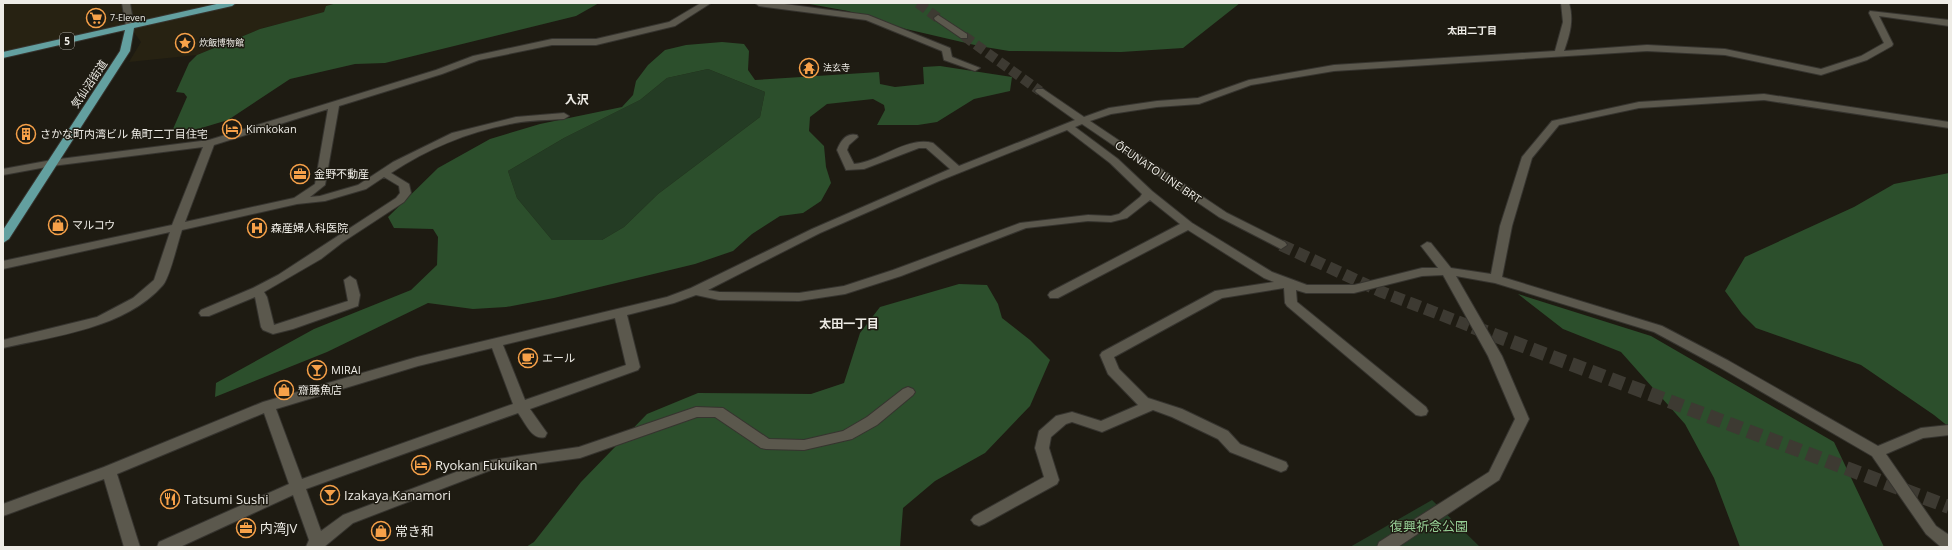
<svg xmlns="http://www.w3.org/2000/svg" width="1952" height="550" font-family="'Open Sans','Noto Sans JP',sans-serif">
<rect width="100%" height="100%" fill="#1e1b12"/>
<path fill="#272212" d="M3 3H337L326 6 324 12 315 15 263 28 197 55 129 62 141 42 130 27 3 51Z"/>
<path fill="#243c24" d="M708 69 765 92 760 117 658 194 624 227 602 240H552L517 198 508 171 564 138 640 100 667 78Z
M1432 500 1480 547H1350Z"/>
<path fill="#2c4f2c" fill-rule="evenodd" d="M337 3H599L576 16 385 63 355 64 290 79 228 120 198 129H173L187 97 184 93 176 92 189 63 197 55 260 29 324 12 326 6Z
M804 3H1240L1183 48 1121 52 1009 51 979 46 906 29 848 11Z
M722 42 744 44 749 51 748 70 755 80 879 72 880 84 895 87 924 84 923 67 940 66 1012 77 1010 91 974 99 937 122 918 125H877L885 110 884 105 873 99 827 104 810 117 809 131 824 146 826 167 831 183 821 201 803 213 780 216 752 234 733 251 695 264 554 298 506 307 473 309 428 303 327 352 215 397 216 383 314 329 411 290 437 265 438 237 433 229 394 228 388 217 438 168 490 139 540 124 622 107 633 95 636 81 648 65 665 50 686 45ZM708 69 765 92 760 117 658 194 624 227 602 240H552L517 198 508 171 564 138 640 100 667 78Z
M1949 173V427L1934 415 1861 365 1756 328 1742 314 1725 291 1745 257 1854 207 1894 184Z
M959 284 987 285 998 304 1002 318 1030 340 1050 360 1030 406 985 453 935 481 903 508 900 547H526L534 542 581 482 647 414 698 393 811 394 844 383 860 333 880 307Z
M1518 294 1651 336 1834 442 1884 547H1740L1714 478 1685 424 1621 352 1563 329Z"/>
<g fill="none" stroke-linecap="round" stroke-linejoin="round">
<path stroke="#3d3a32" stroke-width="10" stroke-dasharray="10 4.5" stroke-linecap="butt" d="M918 3 938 18
M964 36 1040 91"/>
<path stroke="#3d3a32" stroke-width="12" stroke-dasharray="12 5.5" stroke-linecap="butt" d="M1281 245 1382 292 1475 328"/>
<path stroke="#3d3a32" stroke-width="14" stroke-dasharray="14 7" stroke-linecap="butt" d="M1473 327 1949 507"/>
<defs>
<path id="minor" d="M122 3H130L134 27 133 29H127L126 27Z
M701 3H711L675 26 596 45H552L479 60 442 74 339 106 325 185 310 197 320 196 358 185 393 162 452 133 516 117 564 113 569 116 564 119C548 120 531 120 515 123 471 131 428 148 391 173L409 184 411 193 404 202 343 242 321 259 264 292 267 297 274 325 348 301 344 280 350 276 356 280 360 295 358 306 293 329 273 334 263 330 261 327 255 297 209 316H201L199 313 201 310 253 288 278 275 396 198 400 193 399 186 384 177 366 189 325 201 297 204 182 230C178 241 170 277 163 285 126 328 55 336 3 348V340L97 317 133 298 154 280 170 232 3 269V261L172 225 203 147 52 166 3 175V169L52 160 209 140 436 70 473 56 552 39H596L669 22ZM328 109 315 184 294 198 185 222 214 145Z
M755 3H777L868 15 950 48 952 57 980 68 975 71 944 60 942 51 866 20 759 6Z
M1561 3H1569C1574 20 1570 34 1564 51L1647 45 1725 49 1821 69 1861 56 1884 43 1869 13 1870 11 1949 20V26L1879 16 1893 44 1892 46 1867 60 1821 75 1725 55 1647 51 1334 71 1251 85 1199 104 1157 107 1111 114 1090 121 1227 213 1285 242 1287 245 1281 249 1219 217 1082 124 1075 127 1118 159 1152 191 1192 223 1272 272 1307 285H1354L1422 268H1438L1421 246 1427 242 1431 243 1451 268 1491 274 1500 226 1522 157 1552 121 1639 102 1764 94 1949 122V128L1764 100 1639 108 1559 125 1532 158 1512 226 1502 277 1662 326 1729 361 1878 446 1921 428 1949 425V435L1923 438 1886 454 1936 526 1949 535V547H1941L1926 534 1872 456 1719 367 1654 332 1495 283 1456 276 1502 356 1529 419 1499 480 1398 547H1377L1379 542 1489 472 1515 419 1488 356 1443 275 1422 276 1354 293H1306L1296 290 1297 302 1426 407 1428 411 1426 415 1421 416 1416 415 1287 306 1285 303 1284 288 1222 298 1114 357 1119 369 1148 398 1182 409 1228 431 1240 444 1286 462 1288 466 1286 470 1281 472 1276 470 1230 452 1218 439 1172 417 1153 410 1102 432 1072 422 1066 424 1051 437 1049 448 1059 480 1057 484 984 524 979 526 974 524 971 520 974 516 1044 477 1035 448 1039 431 1056 416 1072 412 1101 421 1138 405 1108 374 1100 355 1102 352 1215 291 1274 282 1264 278 1188 230 1058 298H1050L1048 295 1050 292 1180 224 1150 200 1127 218 1111 222 1088 221 1026 228 901 276 845 294 799 301 719 300 696 295 674 303 627 315 640 367 638 370 530 409 547 433 545 437C532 441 525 422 518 413L306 489 321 531 343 515 485 461 579 447 696 407 723 408 769 439 804 440 843 431 867 417 903 389 908 387 913 389 915 392 913 395 877 425 852 439 804 450 766 449 761 448 715 417H697L580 458 491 470 353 523 324 547H306L309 540 293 495 180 547H157L159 542 289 484 264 413 117 474 140 547H124L104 479 3 516V504L104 467 263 402 417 357 667 297 691 288 812 229 950 169 926 148H919L864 169 846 170 837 150C840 142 846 132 857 135L858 137 849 145 847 150 854 164C880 162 906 136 933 143L959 166 1075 120 1037 93 1035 91 1037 89H1043L1084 117 1109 108 1157 101 1198 98 1249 80 1334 65 1555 51 1563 22ZM1067 130 1110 163 1142 194 1140 197 1119 214 1111 216 1088 215 1020 223 893 270 844 286 799 293 719 292 708 290 820 233 939 181ZM615 318 626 365 525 400 503 345ZM492 348 513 404 302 479 276 409 418 366Z
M938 15 967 34V38H961L935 20 934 18Z"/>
<path id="major" d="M221 3H236L232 6 134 28 130 51 9 239 3 243V230L120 51 125 30 3 58V52Z"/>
</defs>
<use href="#minor" stroke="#36342f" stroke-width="2"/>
<use href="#major" stroke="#36342f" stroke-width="2"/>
<use href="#minor" fill="#5b584d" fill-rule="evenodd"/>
<use href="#major" fill="#63a0a0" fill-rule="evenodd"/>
</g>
<defs>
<symbol id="supermarket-ring" viewBox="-11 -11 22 22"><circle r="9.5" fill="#1e1b12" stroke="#f7a149" stroke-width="1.5"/><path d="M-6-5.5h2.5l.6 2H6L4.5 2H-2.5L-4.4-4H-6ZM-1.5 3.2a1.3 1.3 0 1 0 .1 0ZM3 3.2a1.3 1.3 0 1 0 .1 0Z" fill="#f7a149"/></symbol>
<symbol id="sight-ring" viewBox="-11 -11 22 22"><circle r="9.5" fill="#1e1b12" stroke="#f7a149" stroke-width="1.5"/><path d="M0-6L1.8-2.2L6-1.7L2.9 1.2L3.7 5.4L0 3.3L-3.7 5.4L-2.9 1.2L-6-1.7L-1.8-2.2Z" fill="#f7a149"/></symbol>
<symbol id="temple-ring" viewBox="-11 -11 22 22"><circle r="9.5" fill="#1e1b12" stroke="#f7a149" stroke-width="1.5"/><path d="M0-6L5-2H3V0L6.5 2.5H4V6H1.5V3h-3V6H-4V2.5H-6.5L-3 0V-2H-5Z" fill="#f7a149"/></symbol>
<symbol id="hotel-ring" viewBox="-11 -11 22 22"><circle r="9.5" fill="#1e1b12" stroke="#f7a149" stroke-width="1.5"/><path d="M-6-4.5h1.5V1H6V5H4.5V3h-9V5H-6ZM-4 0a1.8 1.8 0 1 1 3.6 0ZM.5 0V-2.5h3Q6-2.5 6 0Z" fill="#f7a149"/></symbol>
<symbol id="building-ring" viewBox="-11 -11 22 22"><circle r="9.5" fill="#1e1b12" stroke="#f7a149" stroke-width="1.5"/><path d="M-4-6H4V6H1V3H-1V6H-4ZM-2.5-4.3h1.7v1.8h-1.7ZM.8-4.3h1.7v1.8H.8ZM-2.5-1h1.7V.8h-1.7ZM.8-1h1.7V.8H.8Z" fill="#f7a149"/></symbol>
<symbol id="office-ring" viewBox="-11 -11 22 22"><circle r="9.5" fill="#1e1b12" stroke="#f7a149" stroke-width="1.5"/><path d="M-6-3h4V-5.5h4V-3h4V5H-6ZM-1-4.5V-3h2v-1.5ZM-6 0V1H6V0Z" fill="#f7a149"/></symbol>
<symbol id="shop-ring" viewBox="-11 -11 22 22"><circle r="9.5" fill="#1e1b12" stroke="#f7a149" stroke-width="1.5"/><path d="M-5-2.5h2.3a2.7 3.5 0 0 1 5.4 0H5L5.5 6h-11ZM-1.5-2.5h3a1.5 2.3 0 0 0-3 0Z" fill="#f7a149"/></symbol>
<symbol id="hospital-ring" viewBox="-11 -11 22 22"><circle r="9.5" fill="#1e1b12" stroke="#f7a149" stroke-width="1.5"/><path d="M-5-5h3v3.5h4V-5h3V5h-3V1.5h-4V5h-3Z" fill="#f7a149"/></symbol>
<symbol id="cafe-ring" viewBox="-11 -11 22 22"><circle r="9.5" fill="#1e1b12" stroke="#f7a149" stroke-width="1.5"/><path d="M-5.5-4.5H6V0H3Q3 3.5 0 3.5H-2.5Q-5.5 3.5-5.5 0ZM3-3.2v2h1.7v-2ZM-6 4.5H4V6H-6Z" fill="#f7a149"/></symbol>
<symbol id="bar-ring" viewBox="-11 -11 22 22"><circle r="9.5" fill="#1e1b12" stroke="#f7a149" stroke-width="1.5"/><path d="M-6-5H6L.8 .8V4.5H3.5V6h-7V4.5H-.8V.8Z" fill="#f7a149"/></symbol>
<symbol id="restaurant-ring" viewBox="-11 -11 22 22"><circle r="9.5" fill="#1e1b12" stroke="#f7a149" stroke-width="1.5"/><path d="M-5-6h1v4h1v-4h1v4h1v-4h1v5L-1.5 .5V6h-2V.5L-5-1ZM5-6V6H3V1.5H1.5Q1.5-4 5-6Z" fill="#f7a149"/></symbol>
</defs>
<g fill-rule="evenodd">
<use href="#supermarket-ring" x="85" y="7" width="22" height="22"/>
<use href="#sight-ring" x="174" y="32" width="22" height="22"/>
<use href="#temple-ring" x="798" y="57" width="22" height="22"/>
<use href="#hotel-ring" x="221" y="118" width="22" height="22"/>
<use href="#building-ring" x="15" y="123" width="22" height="22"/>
<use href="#office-ring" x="289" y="163" width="22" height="22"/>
<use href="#shop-ring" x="47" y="214" width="22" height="22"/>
<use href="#hospital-ring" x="246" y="217" width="22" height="22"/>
<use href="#cafe-ring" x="517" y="347" width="22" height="22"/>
<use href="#bar-ring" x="306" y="359" width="22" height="22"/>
<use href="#shop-ring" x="273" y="379" width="22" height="22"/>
<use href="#hotel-ring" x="410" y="454" width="22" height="22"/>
<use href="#bar-ring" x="319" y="484" width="22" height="22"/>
<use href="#restaurant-ring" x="159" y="488" width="22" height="22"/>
<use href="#office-ring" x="235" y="517" width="22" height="22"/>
<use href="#shop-ring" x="370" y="520" width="22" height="22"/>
</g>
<g text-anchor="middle" stroke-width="3" stroke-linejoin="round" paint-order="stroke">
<g font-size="9" fill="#eeece6" stroke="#1e1b12" text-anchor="start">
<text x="110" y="21">7-Eleven</text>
<text x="199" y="46">炊飯博物館</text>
<text x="823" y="71">法玄寺</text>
</g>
<g font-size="10" font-weight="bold" fill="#eeece6" stroke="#1e1b12">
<text x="1472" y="34">太田二丁目</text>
</g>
<rect fill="#1e1b12" stroke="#b0ada6" stroke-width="1" x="60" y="33" width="14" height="16" rx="3"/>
<g font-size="10" font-weight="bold" fill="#eeece6">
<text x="67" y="45">5</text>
</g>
<g font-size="11" fill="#eeece6" stroke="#1e1b12">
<text transform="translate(89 84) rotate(-56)" y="4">気仙沼街道</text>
<text transform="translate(1158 172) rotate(34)" y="4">ŌFUNATO LINE BRT</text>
</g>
<g font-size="11" fill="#eeece6" stroke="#1e1b12" text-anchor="start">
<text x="246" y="133">Kimkokan</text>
<text x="40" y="138">さかな町内湾ビル 魚町二丁目住宅</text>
<text x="314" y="178">金野不動産</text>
<text x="72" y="229">マルコウ</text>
<text x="271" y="232">森産婦人科医院</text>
<text x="542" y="362">エール</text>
<text x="331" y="374">MIRAI</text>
<text x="298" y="394">齋藤魚店</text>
</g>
<g font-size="12" font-weight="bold" fill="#eeece6" stroke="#1e1b12">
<text x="577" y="104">入沢</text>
<text x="849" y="328">太田一丁目</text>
</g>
<g font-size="13" fill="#eeece6" stroke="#1e1b12" text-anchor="start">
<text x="435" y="470">Ryokan Fukuikan</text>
<text x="344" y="500">Izakaya Kanamori</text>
<text x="184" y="504">Tatsumi Sushi</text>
<text x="260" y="533">内湾JV</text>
<text x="395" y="536">常き和</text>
</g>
<g font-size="13" fill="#96cf95" stroke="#1e1b12">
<text x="1429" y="531">復興祈念公園</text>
</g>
</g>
<rect width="1952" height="550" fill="none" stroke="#eeece6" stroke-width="8"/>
</svg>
